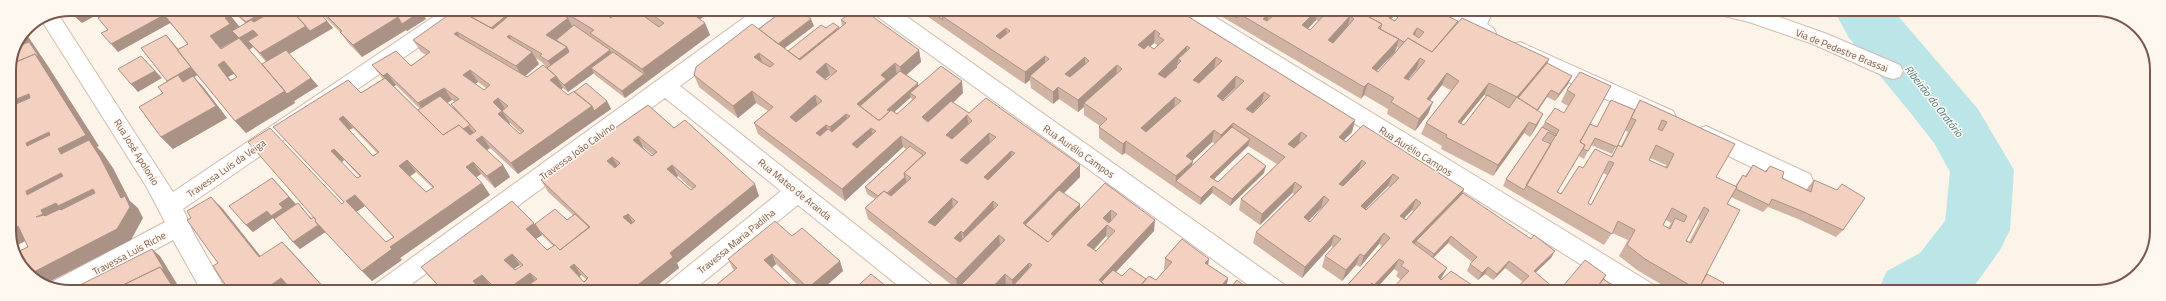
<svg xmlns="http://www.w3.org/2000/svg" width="2166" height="301" font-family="'Titillium Web',sans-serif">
<rect width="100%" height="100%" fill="#fdf4e9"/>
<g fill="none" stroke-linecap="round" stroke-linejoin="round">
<path fill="#bce5e8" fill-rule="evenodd" d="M1833 9H1892L1978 109 2014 170 2010 230 2000 250 1970 292H1877L1887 271 1920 253 1945 221 1950 172 1934 143 1913 116 1849 38Z"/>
<defs>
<path id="minor" d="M445 9H470L467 14 183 209 194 234 227 292H202L173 240 77 292H62L48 285 50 283 165 222 146 186 42 21 58 14 173 192Z
M756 9H781L778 14 680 86 932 285 936 292H906L798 205 691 292H661L665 285 781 191 665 98 401 292H370L374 285Z
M871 9H896L1285 285 1289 292H1258L874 14Z
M1176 9H1202L1654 285 1658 292H1625L1179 14Z
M1434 9H1461L1471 15 1474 9H1494L1487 24 1493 28 1496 33 1493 38 1486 41 1479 38 1437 14Z
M1713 9H1757L1827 34 1900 65 1903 71 1900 77 1893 79 1886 77 1813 44 1749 22 1716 14Z
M1520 42 1673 111 1676 117 1673 123 1665 126 1657 123 1513 56 1510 50 1513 44Z
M1706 126 1810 174 1813 181 1810 188 1802 190 1794 188 1698 141 1695 135 1698 129Z"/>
</defs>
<use href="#minor" stroke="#d0baad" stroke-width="2"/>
<use href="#minor" fill="#fff" fill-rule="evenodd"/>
</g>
<path fill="#d1b3a4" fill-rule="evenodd" d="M114 9H225L240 27 245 23 238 16H237L230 9H263L268 14 292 11 295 10 294 9H316L327 21 333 28 289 54 318 86 294 101 295 103 246 133 235 121 197 75 194 77 204 88 227 118 173 149 161 137 163 93 167 81 166 35 178 49 188 44 170 23 118 52 108 30ZM238 38 221 49V48ZM253 47 266 62 267 70 249 50ZM234 74 237 77 231 80 228 77Z
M317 9H388L389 10 421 11 426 19 407 31 406 30 362 57 349 44 340 32Z
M466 9H606L602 12 611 18 619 9H714L700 19 705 23 710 35 625 98 595 75 594 73 568 92 563 88 561 89 568 95 607 101 611 109 518 174 490 148 487 150 503 165 510 177 495 188 481 174 476 177 482 183 490 195 400 258 402 260 372 281 325 232 300 249 293 242 273 218 253 232 246 225 296 204 304 210 312 219 344 202 273 127 361 93 383 79 372 65 411 66 426 55 421 52 413 40ZM536 58 543 63 546 67 527 77 525 76 539 64ZM478 82 486 88 484 90 475 84ZM396 85 420 109 418 110 394 86ZM452 100 455 102 451 104 454 109 447 103ZM503 112 509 122 521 133 520 134 509 124 510 123ZM353 128 377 153 373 156 349 130ZM344 160 360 177 357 178 341 162ZM416 172 433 188 426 192 410 176ZM365 206 393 237 386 242 356 212Z
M815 9H835L825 17 815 10Z
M924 9H1176L1355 120 1352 132 1344 140 1346 142 1464 189 1463 193 1551 258 1535 272 1555 289 1554 292H1513L1523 282 1505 268 1493 280 1485 274 1478 280 1467 271 1470 264 1472 262 1448 243 1433 258 1447 268 1441 279 1468 292H1389L1401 280 1396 276 1398 272 1394 269 1373 292H1341L1382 246 1379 244 1360 267 1356 265 1342 281 1322 267 1325 256 1333 247 1331 246 1302 278 1253 243 1256 232 1294 194 1292 193 1260 225 1239 210 1241 199 1277 164 1248 146 1214 179 1218 182 1264 173 1230 206 1212 193 1200 205 1125 153 1122 155 1099 138V127L1100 126 1084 115V107L1078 112 1059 99 1053 104 1031 88 1030 80 1025 84 924 14ZM1154 43 1157 45V46L1154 49 1150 47ZM1235 88V89L1223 101 1222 100ZM1262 103V104L1252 113ZM1212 142 1215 144 1192 165V161ZM1388 186 1390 187 1366 210 1365 209ZM1321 208 1322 209 1310 222 1308 221ZM1412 210 1413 211 1406 220 1404 218Z
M1209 9H1283V10L1284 11 1285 9H1362L1360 12 1362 13 1365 9H1399L1391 19 1395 21H1458L1549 59 1547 64 1572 76 1568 84 1555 101 1547 97 1538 111 1543 114 1537 126 1530 137 1524 133 1493 176 1441 149 1442 146 1421 134 1426 123 1451 90 1448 89 1442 85 1430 100 1428 114 1415 131 1387 114 1388 109 1364 95 1361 99ZM1316 20 1318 21 1310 30 1308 29ZM1397 47 1399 48 1378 72 1377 71 1395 52ZM1416 70 1417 71 1409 80H1408ZM1484 95 1486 96 1464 125 1461 123Z
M841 20 919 50 921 62 906 75 918 83V86L963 93 953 103 969 113 1080 177 1064 193 1080 210 1105 183 1154 231 1116 272 1122 276 1156 280 1165 269H1164L1165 258 1209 259 1208 265 1228 278 1226 289 1011 290V289L1006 285 999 292H963L962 285 958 290 868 219 865 208 875 199 867 194 865 187 906 149 903 147 845 201 758 134 754 123 768 111 756 103 738 118 699 87 694 75 759 29 814 26 785 48 788 51 826 28H839L842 26ZM830 75 831 76 826 80 825 79ZM911 97 912 100 897 114 894 112ZM1106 236 1108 238 1096 251 1094 250Z
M1580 72 1590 124 1597 127 1611 100 1635 110 1640 100 1735 144 1716 177 1735 186 1743 175 1745 176 1753 165 1765 171 1770 166 1782 178 1807 190 1808 187 1814 180 1843 230 1836 237 1798 219 1768 207 1763 212 1731 197 1727 204 1707 274 1719 292H1674L1637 270 1619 256 1628 240 1612 233 1604 245 1503 186 1506 179 1542 127 1545 122 1564 113 1568 106 1561 102 1567 90ZM1625 130 1628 132 1621 146 1618 145 1611 157 1583 168 1561 194 1557 192 1579 156 1584 159 1591 145 1612 154ZM1544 140 1551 144 1543 141ZM1650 158 1666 165 1665 167 1649 160ZM1603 173 1607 175 1591 205 1588 203ZM1698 219 1700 221 1689 242 1686 241ZM1666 220 1671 223 1668 228 1663 225Z
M648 105 674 128 759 196 677 263 679 268 649 292 436 284 421 267 535 224 567 220 573 215 548 192 541 180ZM643 147 653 155 652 156 643 148ZM678 176 692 189 691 190 676 177ZM542 235 553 246 547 250 536 239ZM520 265 521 266 515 270 513 269ZM581 275 587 280 584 282 579 276Z
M792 236 843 271 819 292H805L776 264 772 268 798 292H719L716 285 734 271 728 259Z"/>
<path fill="#aa9286" d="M86 9H108L82 23 74 16Z
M175 9H187L190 12 118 52 111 44Z
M230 9H250L235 13 238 16H237Z
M593 9H606L596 17Z
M630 9H640L644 18Z
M701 9H714L699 20 696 12Z
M823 9H835L825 17Z
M989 9H1006L987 24 986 12Z
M1318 9 1316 20 1299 38 1302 25Z
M1358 9H1362L1354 19 1353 18Z
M1395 9H1399L1387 25 1389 18Z
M265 11 271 18 252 30 246 22Z
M421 11 426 19 407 31 402 24Z
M1269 13 1267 25 1263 19Z
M508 14 513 22 493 38 489 30Z
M230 15 240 28 235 30 225 18Z
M1350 16 1347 29 1325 52 1328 40Z
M398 17 406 30 362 57 353 45Z
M568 18 574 30 557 44 546 35Z
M811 19 814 26 778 53 776 46Z
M327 21 333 28 316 38 310 31Z
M705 23 710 35 648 81 642 69Z
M230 24 241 37 221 48 232 61 210 36Z
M306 26 316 38 270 65 260 53Z
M839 27 841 35 799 68 797 61Z
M1006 28 1007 40 997 49 996 36Z
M1417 28 1415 36 1413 34Z
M253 30 263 42 248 41 253 47 249 50 239 38Z
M1155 30 1154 43 1138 57V45Z
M25 32 48 66 99 146 97 147 102 152 113 168 130 201 138 208 143 218 131 240 45 284 30 277 28 275 130 207 61 154 58 149 35 50 13 60Z
M457 32 464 44 454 34Z
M166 35 173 43 199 74 194 77 204 88 227 118 173 149 161 137 174 88 167 81Z
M509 35 516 47 507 37Z
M1399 39 1395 52 1368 80 1372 68Z
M1187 46 1186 58 1181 61 1178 59 1177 67 1176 66 1175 69 1157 86 1158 74Z
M567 47 573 59 555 73 548 61Z
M610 50 614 57 591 68 594 73 568 92 564 85Z
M919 50 921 62 902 79 900 67Z
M532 52 539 64 523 78 516 66Z
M759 53 763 65 754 57Z
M141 56 162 78 138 92 131 84Z
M1045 56V68L1030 76V80L1025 84V72Z
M1085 57V69L1066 86 1065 74Z
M1216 57 1214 70 1192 92 1193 80Z
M1420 58 1416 70 1400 89 1404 78Z
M1549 59 1543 71 1515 102 1517 97Z
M224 61 235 73 228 77 241 93 230 81 218 65Z
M826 63 830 75 819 84 816 72Z
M895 63 897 75 859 116 857 104 881 75Z
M1117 65 1116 77 1084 103V107L1078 112V100Z
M470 70 478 82 471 87 463 75Z
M387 73 396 85 392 88 383 76Z
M1447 73 1442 85 1422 110 1427 99Z
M644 74 648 81 625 98 622 91Z
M556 76 563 88 557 92 550 80Z
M1236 76 1235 88 1215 108 1217 96Z
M1572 76 1568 84 1555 101 1559 94Z
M311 78 318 86 294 101 295 103 246 133 235 121 285 91Z
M962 81 963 93 924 129 922 117Z
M918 83 919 90 910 93 911 97 889 117 887 110Z
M1368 83 1364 95 1361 99 1364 87Z
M1489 83 1484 95 1453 133 1458 122Z
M1058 87 1059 99 1053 104V92Z
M444 88 452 100 427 115 418 103Z
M1551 90 1547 97 1530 121 1534 114Z
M752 91 756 103 738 118 733 106Z
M1264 92 1262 103 1244 121 1246 109Z
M29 94 42 106 10 120 9 102Z
M815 95 818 107 793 128 790 117Z
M1175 97 1174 109 1140 140 1141 128Z
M498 98 506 110 502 111 510 123 506 126 498 114 493 102Z
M607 101 611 109 598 118 594 111Z
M1433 102 1428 114 1415 131 1419 119Z
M592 106 598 118 518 174 511 163Z
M846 114 849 125 833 139 830 127Z
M1543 114 1537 126 1530 137 1536 125Z
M967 115 969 127 947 147 946 135Z
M343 116 353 128 349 130 339 119Z
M1355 120 1352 132 1336 148 1339 137Z
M1529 122 1524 133 1493 176 1498 165Z
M1233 123 1231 134 1219 146 1221 135Z
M826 125 829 136 820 144 816 133Z
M468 126 474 133 451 146 446 139Z
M871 128 874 139 855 156 852 144Z
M1214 130 1212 142 1185 168 1186 156Z
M49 132 63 144 27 146 26 143Z
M1301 132 1299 144 1286 156 1288 144Z
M989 133 990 144 962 171 960 160Z
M482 136 490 148 484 152 476 140Z
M638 136 643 147 639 151 633 140Z
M901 136 903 147 845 201 842 189Z
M1250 139 1248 146 1209 184 1210 177Z
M1126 141 1125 153 1122 155 1123 144Z
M334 149 344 160 341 163 331 151Z
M1011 151 1012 162 985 189 984 177Z
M612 157 619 168 614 172 607 161Z
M407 160 416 172 409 177 399 166Z
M1362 160 1358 172 1335 195 1339 184Z
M1193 161 1191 172 1176 181 1175 188 1176 176Z
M473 162 481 174 474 179 466 167Z
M503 165 510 177 495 188 487 176Z
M672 165 678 176 673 180 667 169Z
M1080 165V177L1027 230 1023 223Z
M1266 166 1264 173 1230 206 1232 199Z
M61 173 75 184 27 195 26 191Z
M1393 174 1388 186 1357 218 1361 206Z
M905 177 907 184 883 206 882 199Z
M272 178 296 204 278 223 273 218 253 232 246 225 267 211 279 204Z
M1295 182 1292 193 1260 225 1262 214Z
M482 183 490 195 400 258 402 260 372 281 362 271 390 247Z
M755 184 759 196 677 263 679 268 649 292H629L670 253Z
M1213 186 1212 193 1200 205 1201 198Z
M93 189 106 200 72 218 36 217 41 210 56 203Z
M1464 189 1459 200 1416 241 1414 247 1412 242Z
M355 195 365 206 356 212 346 201Z
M1324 196 1321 208 1301 228 1304 217Z
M211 197 223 209 270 268 259 257Z
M952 198 953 209 930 233 928 222Z
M1416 199 1412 210 1396 227 1400 216Z
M993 201 994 212 965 244 963 233Z
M1080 204V211L1051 241V234Z
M1111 210V221L1102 229 1103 218Z
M628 214 634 225 629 228 623 217Z
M1155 220 1154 231 1102 287 1099 280Z
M534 223 542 235 534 240 526 229Z
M321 224 327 231 300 249 293 242Z
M1107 225 1106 236 1087 256V245Z
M18 226 33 237 12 248 11 230Z
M961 231 963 242 956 249 954 238Z
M1384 233 1379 244 1360 267 1364 256Z
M999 235 1000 246 958 290 956 279Z
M1334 235 1331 246 1302 278 1305 267Z
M1451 236 1448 243 1431 260 1434 254Z
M282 242 293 253 328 292H327Z
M152 249 160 256 182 292H156L160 267Z
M1555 251 1551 258 1530 278 1534 271Z
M512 254 520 265 512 270 504 260Z
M772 254 776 264 768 271 764 260Z
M1360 254 1356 265 1342 281 1346 270Z
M1209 259 1207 270 1205 263Z
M1399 259 1394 269 1373 292H1371L1374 285Z
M840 261 843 271 819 292H810L808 288Z
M1509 261 1505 268 1493 280 1497 274Z
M1029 263V274L1013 291 1012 280Z
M574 264 581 275 578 278 570 267Z
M1488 267 1485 274 1478 280 1482 273Z
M1447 268 1441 278 1433 287 1438 277Z
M530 273 537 283 526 292H504Z
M1005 274 1006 285 999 292H988Z
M482 275 491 286 482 292 473 281Z
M281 278 292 289 289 292H272L268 287Z
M1228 278 1226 289 1223 292H1216Z
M1372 283 1368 292H1363Z
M1472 285 1468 292H1465Z"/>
<path fill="#f3d0bf" stroke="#aa9286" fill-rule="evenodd" d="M69 9H86L74 16Z
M115 9H175L111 44 101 33 108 30 98 18Z
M178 9H225L230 15 225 18 230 24 210 36 221 49 239 38 285 91 235 121 177 50 188 44 165 16ZM224 61 237 77 230 81 218 65Z
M242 9H263L265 11 246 22 235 13Z
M277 9H290L306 26 260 53 248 41 258 35 253 30 239 38 232 31 251 20 254 22Z
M296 9H316L327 21 310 31 292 11Z
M320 9H388L398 17 353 45 340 32 342 31Z
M390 9H419L421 11 402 24 398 17 389 10Z
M457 9 493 29 512 13 505 9H553L568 18 546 35 567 47 548 61 540 56 542 54 509 35 507 37 532 52 516 66 457 32 454 34 527 77 543 65 556 76 550 80 568 95 574 91 592 106 511 163 482 136 476 140 503 165 487 176 473 162 466 167 482 183 390 247 392 249 362 271 315 221 316 220 248 142 270 128 342 204 344 202 273 127 348 80 361 93 385 78 443 135 459 125 470 135 476 131 451 104 459 99 444 88 418 103 387 73 383 76 372 65 396 51 411 66 430 52 413 40ZM470 70 490 85 484 90 463 75ZM498 98 508 106 502 111 524 131 520 134 498 114 502 111 493 102ZM343 116 379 152 373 156 339 119ZM334 149 361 176 357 178 331 151ZM407 160 434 187 426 192 399 166ZM355 195 394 237 386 242 346 201Z
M466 9H501L508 14 491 28 462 12Z
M559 9H597L611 18 619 9H634L659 27 664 23 644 9H686L705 23 642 69 590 33 594 30Z
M692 9H701L696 12Z
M785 9H798L811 19 778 44 759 29Z
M856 9H862L919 50 900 67 895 63 881 75 886 79 857 104 878 120H880L891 110 897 114 916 97 910 93 941 66 962 81 922 117 928 122 951 101 969 113 986 98 1080 165 1023 223 1048 242 1105 183 1155 220 1099 280 1114 292H1010L1013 289 1011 288 1032 265 1029 263 1012 280 1005 274 988 292H972L962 284 1005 240 999 235 956 279 865 208 884 191 891 196 911 178 904 173 926 153 901 136 842 189 754 123 773 107 752 91 733 106 694 75 696 67 752 24 800 60 846 23 841 20ZM759 53 774 64 770 67 761 62 754 57ZM826 63 837 71 826 80 816 72ZM815 95 822 101 796 122 790 117ZM846 114 850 116 832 132 828 129 820 136 816 133 826 125 830 127ZM967 115 972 121 952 139 946 135ZM871 128 876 131 857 148 852 144ZM989 133 996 137 967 164 960 160ZM1011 151 1015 153 988 180 984 177ZM952 198 958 202 935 226 928 222ZM993 201 998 205 960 242 954 238 961 231 963 233ZM1111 210 1117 214 1109 223 1103 218ZM1107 225 1115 231 1096 251 1087 245Z
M927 9H951L942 16 943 20Z
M951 9H989L986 12 991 16 999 9H1057L1064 14 1069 9H1176L1355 120 1339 137 1346 142 1363 125 1464 189 1412 242 1447 268 1438 277 1441 280 1451 271 1472 285 1465 292H1433L1428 288 1423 292H1389L1409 271 1401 266 1404 262 1399 259 1374 285 1372 283 1363 292H1341L1390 238 1384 233 1364 256 1360 254 1346 270 1325 256 1341 239 1334 235 1305 267 1256 232 1302 187 1295 182 1262 214 1241 199 1285 157 1233 123 1221 135 1214 130 1186 156 1193 161 1176 176 1126 141 1123 144 1099 127 1107 119 1084 103 1122 69 1117 65 1078 100 1058 87 1053 92 1030 76 1049 59 1045 56 1025 72 942 16ZM1006 28 1010 31 1000 39 996 36ZM1155 30 1160 34 1158 36 1164 40 1154 49 1148 45 1144 49 1138 45ZM1187 46 1190 48 1178 59 1181 61 1176 66 1177 67 1165 78 1158 74ZM1085 57 1089 61 1070 77 1065 74ZM1216 57 1222 61 1199 83 1193 80ZM1236 76 1244 81 1223 101 1217 96ZM1264 92 1270 96 1253 113 1246 109ZM1175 97 1181 101 1146 132 1141 128ZM1301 132 1307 136 1294 148 1288 144ZM1362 160 1366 163 1343 186 1339 184ZM1393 174 1399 178 1366 210 1361 206ZM1324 196 1329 200 1310 222 1304 217ZM1416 199 1421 203 1406 220 1400 216Z
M1057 9H1069L1064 14Z
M1223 9H1241L1238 13 1237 18Z
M1241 9H1281L1284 11 1285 9H1318L1302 25 1310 30 1326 13 1321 9H1354L1382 24 1378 28 1399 39 1372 68 1378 72 1408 38 1432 52 1462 18 1549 59 1517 97 1489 83 1458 122 1464 125 1487 95 1509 108 1517 97 1543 114 1536 125 1529 122 1498 165 1446 137 1447 135 1426 123 1459 81 1447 73 1427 99 1433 102 1419 119 1391 102 1394 98 1368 83 1364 87 1238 13ZM1269 13 1273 16 1267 21 1263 19ZM1350 16 1354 19 1333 43 1328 40ZM1420 58 1425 61 1409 80 1404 78Z
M1365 9H1395L1389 18 1395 21 1404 9H1432L1458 21 1432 52 1408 38 1404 42 1380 29 1382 24 1362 13ZM1417 28 1424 32 1419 38 1413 34Z
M833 23 839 27 799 59 788 51 821 25 826 28Z
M574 25 610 50 564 85 559 80 556 76 547 68 569 52 567 47 556 40Z
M166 35 191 67 167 81 141 48Z
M29 42 40 58 35 54 11 64 19 46Z
M286 50 311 78 287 94 262 64Z
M613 52 644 74 622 91 591 68Z
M35 54 86 135 58 149 61 154 89 140 100 157 121 198 125 196 130 207 117 229 28 275 15 253 28 247 18 226 11 230 9 107 30 98 29 94 9 102V70L11 64ZM49 132 50 135 27 146 26 143ZM61 173 63 176 27 195 26 191ZM93 189 95 193 61 210 60 209 45 216 44 215 36 217 43 214 41 210 56 203 58 206Z
M141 56 155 71 131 84 118 69Z
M1547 63 1572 76 1559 94 1551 90 1537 110 1518 98Z
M900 71 918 83 887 110 890 111 880 120H878L860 106Z
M1580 72 1611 86 1580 142 1585 145 1557 192 1561 194 1579 166 1583 168 1595 149 1612 157 1618 145 1622 147 1636 120 1631 118 1640 100 1735 144 1716 177 1737 187 1727 204 1740 210 1698 290 1645 259 1627 245 1635 230 1618 221 1612 234 1526 185 1559 130 1545 122 1555 108 1564 113 1575 95 1567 90ZM1662 120 1667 122 1662 131 1658 129ZM1656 145 1674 154 1667 168 1649 160ZM1609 161 1614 163 1591 205 1588 203ZM1704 207 1709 210 1691 243 1686 241ZM1672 208 1687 216 1684 222 1675 218 1670 229 1663 225Z
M178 75 183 82 193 76 216 106 161 137 139 107 163 93 158 87Z
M586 83 607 101 594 111 592 106 574 92Z
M440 96 468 122 470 125 463 129 459 125 443 135 418 110Z
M1611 100 1635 110 1617 147 1595 138 1588 151 1583 149 1585 145 1580 142 1590 124 1597 127Z
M648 105 674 128 685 120 755 184 670 253 673 257 629 292H519L537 279 530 273 504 292H426L437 284 421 267 512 201 534 223 526 229 547 250 555 245 560 250 590 227 541 180ZM638 136 657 152 652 156 633 140ZM612 157 620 163 615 168 607 161ZM672 165 696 186 691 190 667 169ZM628 214 635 221 631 224 623 217ZM512 254 523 265 515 270 504 260ZM574 264 588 278 584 282 570 267ZM482 275 491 284 482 291 473 281Z
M1232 127 1250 139 1210 177 1218 182 1248 153 1266 166 1232 199 1213 186 1201 198 1176 181Z
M1542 127 1557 135 1556 136 1548 132 1542 140 1551 144 1524 190 1506 179Z
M910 146 923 155 904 173 905 177 887 193 884 191 878 196 865 187Z
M1753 165 1766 172 1770 166 1784 172 1782 178 1811 192 1814 180 1837 190 1842 184 1865 198 1843 230 1804 212 1772 199 1769 205 1736 189 1737 187H1736L1743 175 1746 177Z
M272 178 289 197 279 204 283 208 271 216 267 211 246 225 229 206Z
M1059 190 1080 204 1051 234 1054 236 1048 242 1025 225Z
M1463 193 1531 239 1534 235 1555 251 1534 271 1555 289 1553 292H1516L1514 290 1529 276 1509 261 1497 274 1488 267 1482 273 1470 264 1477 257 1451 236 1434 254 1416 241Z
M211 197 259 257 282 242 327 291 288 292 291 289 281 278 268 287 272 292H230L213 266 218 263 187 220 191 218 187 211Z
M298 203 311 219 314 217 316 220 315 221 318 225 293 242 274 219Z
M555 209 567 220 575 214 589 227 560 250 555 245H554L539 230 535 224Z
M775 221 792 236 802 228 840 261 808 288 772 254 764 260 798 292H722L716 285 737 268 728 259Z
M1182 239 1209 259 1205 263 1228 278 1216 292H1135L1149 276 1156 280 1172 262 1165 258Z
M152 249 165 271 160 267 119 287 121 290 117 292H66Z
M1585 260 1606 275 1594 292H1558Z
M160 267 171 284 156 292H117L121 290 119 287Z
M1130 268 1146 279 1135 292H1114L1101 282 1113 270 1122 276Z
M871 274 893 292H851Z
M1707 274 1724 283 1719 292H1697Z
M1603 279 1622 292H1594Z
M1237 280 1253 292H1227Z
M176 288 178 292H169Z
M708 289 711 292H704Z"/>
<g text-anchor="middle" stroke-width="3" stroke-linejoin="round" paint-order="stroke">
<g font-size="10" fill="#79584b" stroke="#fff8f0">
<text transform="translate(1842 50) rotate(22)" y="4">Via de Pedestre Brassai</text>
<text transform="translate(577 151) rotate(-36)" y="4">Travessa João Calvino</text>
<text transform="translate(1079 151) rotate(35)" y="4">Rua Aurélio Campos</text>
<text transform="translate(1416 151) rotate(32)" y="4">Rua Aurélio Campos</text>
<text transform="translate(137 152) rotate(58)" y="4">Rua José Apolonio</text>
<text transform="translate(226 168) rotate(-35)" y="4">Travessa Luís da Veiga</text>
<text transform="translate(795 189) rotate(39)" y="4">Rua Mateo de Aranda</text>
<text transform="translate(736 241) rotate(-39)" y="4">Travessa Maria Padilha</text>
<text transform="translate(129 253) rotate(-28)" y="4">Travessa Luís Riche</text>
</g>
<g font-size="11" font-style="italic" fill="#3d787e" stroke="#fff8f0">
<text transform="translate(1934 101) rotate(52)" y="4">Ribeirão do Oratório</text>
</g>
</g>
<path d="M0 0H2166V301H0ZM70 16H2096A54 54 0 0 1 2150 70V231A54 54 0 0 1 2096 285H70A54 54 0 0 1 16 231V70A54 54 0 0 1 70 16Z" fill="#fff8f0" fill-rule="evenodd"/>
<path fill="none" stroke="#79584b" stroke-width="2" d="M70 16H2096A54 54 0 0 1 2150 70V231A54 54 0 0 1 2096 285H70A54 54 0 0 1 16 231V70A54 54 0 0 1 70 16Z"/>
</svg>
